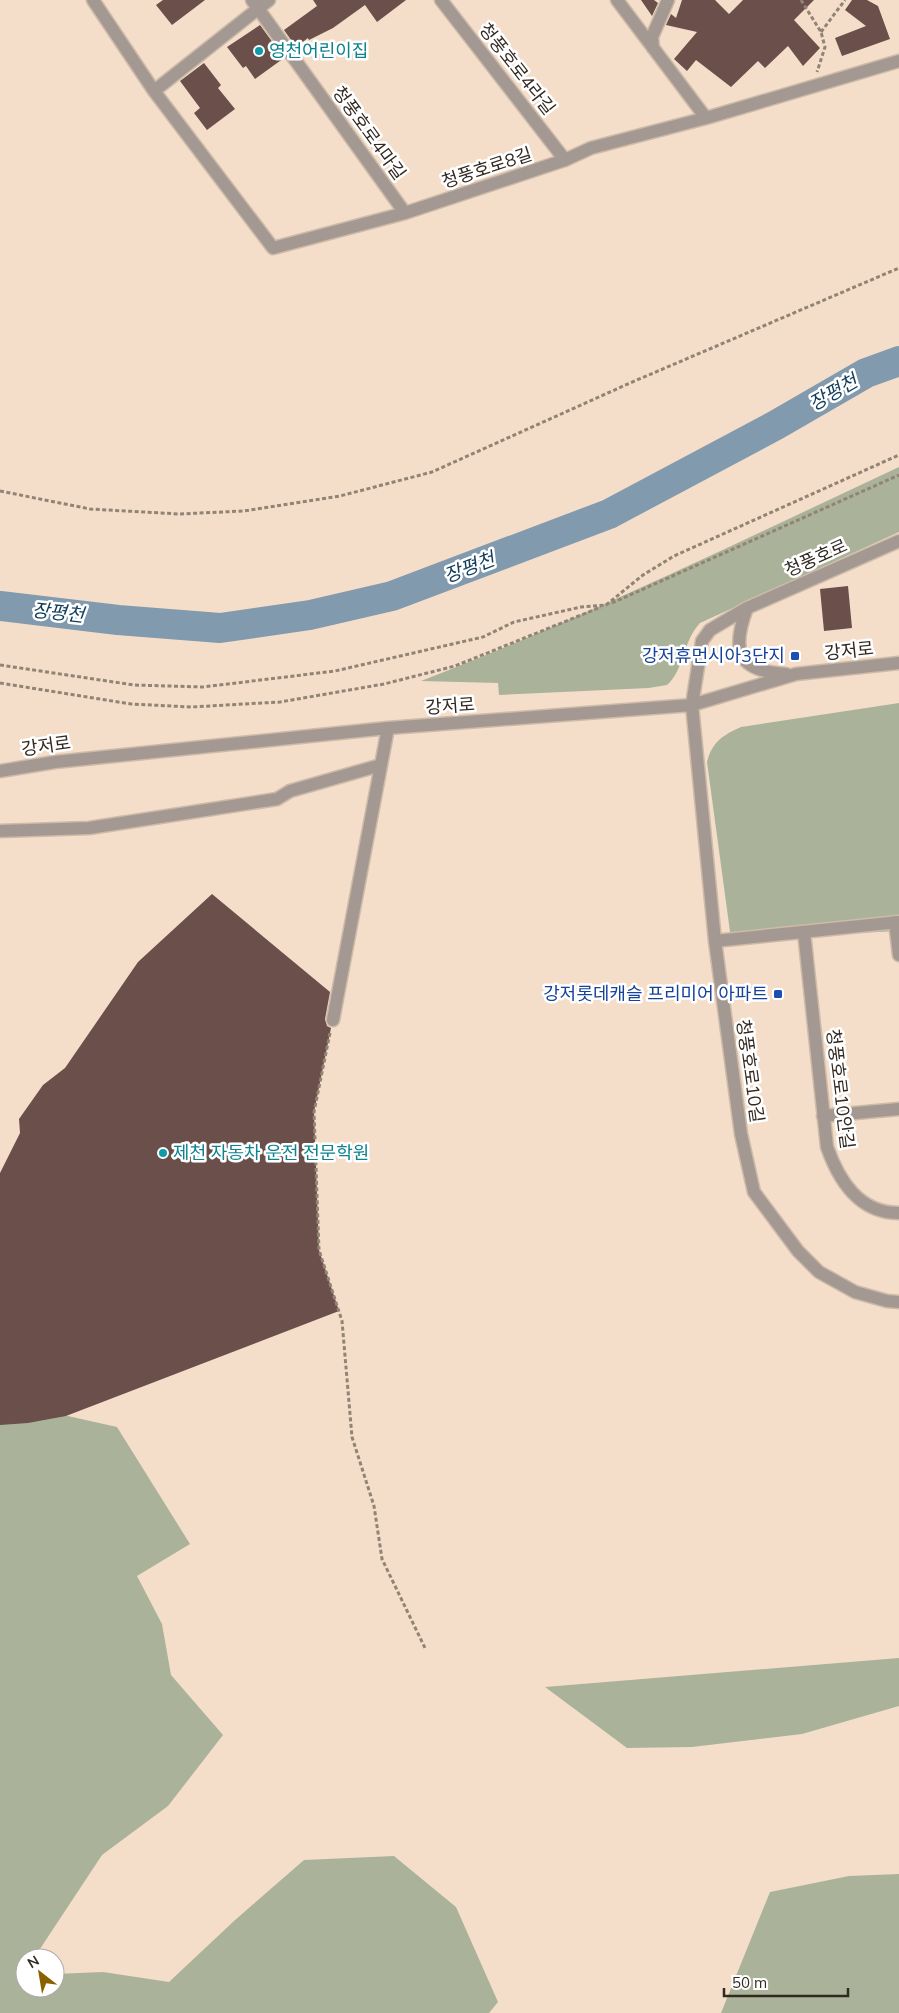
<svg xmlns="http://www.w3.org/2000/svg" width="899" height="2013" font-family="Mulish,'Noto Sans KR',sans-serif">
<rect width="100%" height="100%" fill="#f4dec9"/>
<path fill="#aab39a" d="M899 467V532L700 623C682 642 685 669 667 685L649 688 499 695 498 683 421 681C584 618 741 541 899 467Z
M899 703V931L731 939 707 762C712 742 723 735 741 727Z
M41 1410 117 1427 190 1544 137 1576 162 1624 171 1675 223 1735 168 1806 102 1855 34 1958H25L23 1975H25V1988H55V1974L103 1972 169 1982 234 1921 304 1860 394 1856 456 1907 498 2002 489 2013H0V1415Z
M899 1658V1706L802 1734 692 1747 627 1748 545 1687Z
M899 1874V2013H721L770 1892 849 1876Z"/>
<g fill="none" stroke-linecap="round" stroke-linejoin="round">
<path stroke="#819aae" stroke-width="30" d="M0 606 118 620 220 628 310 615 392 596 609 514 776 425 866 373 899 361"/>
</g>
<path fill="#6a4f4b" d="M163 0H205L172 25 156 5Z
M313 0H406L377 22 365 5 333 28 309 40 308 38 296 47 284 30 317 6Z
M641 0H654L658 3 652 16Z
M682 0H715L729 14 743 0H814L794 20 820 48 803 66 788 46 765 68 758 61 731 87 696 60 687 71 674 59 697 32 666 25 671 14 676 18Z
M852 0H867L878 6 890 39 842 56 835 38 866 26 845 10Z
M260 25 284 58 255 79 246 66 243 68 227 47Z
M204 63 221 85 218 88 235 109 207 130 194 113 200 108 180 81Z
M848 586 852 628 824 631 820 589Z
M212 894 330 992 325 1019 327 1026 331 1028 314 1112 319 1250 339 1311 66 1416 28 1423 0 1425V1173L20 1133 19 1119 43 1085 65 1068 138 962Z"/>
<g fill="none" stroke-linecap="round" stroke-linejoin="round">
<defs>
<path id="minor" d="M93 0 154 91 273 248 405 213 565 160 591 148 706 118 899 61
M252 0 405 213
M441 0 565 160
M617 0 706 118
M653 48 652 37 668 0
M154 91 269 0
M899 541 747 608 710 630 702 641 692 705 715 941 741 1134 754 1192 798 1251 819 1272 855 1292 887 1301 899 1302
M747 608C731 651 737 671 786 674
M0 771 55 762 388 728 692 705 796 674 899 663
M0 831 89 828 277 799 290 791 381 765
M895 922 899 955
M804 932 827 1147C839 1181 859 1213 899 1213
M715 941 899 922
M333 1020 388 728
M823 1116 899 1109"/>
</defs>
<use href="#minor" stroke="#cdbaa8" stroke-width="15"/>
<path stroke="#928374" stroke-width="3" stroke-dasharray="4 2.5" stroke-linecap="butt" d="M801 0 821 32 825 47 817 72
M821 32 845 0
M0 491 90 509 179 514 244 511 340 496 432 472 630 383 899 268
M612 603 899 475
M0 665 134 685 203 687 335 671 483 637 514 622 581 607 606 605 643 575 674 556 899 455
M0 683 131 704 191 707 280 702 384 684 455 666 601 607
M330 1033 314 1112 319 1250 342 1321 352 1437 374 1506 382 1559 425 1648"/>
<use href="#minor" stroke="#a49992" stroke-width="12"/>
</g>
<g fill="#0f9aa8" stroke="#fff" stroke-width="2">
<circle cx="259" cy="51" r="5"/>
<circle cx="163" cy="1153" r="5"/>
</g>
<g fill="#1a4fb4" stroke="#fff" stroke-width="2">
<rect x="790" y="651" width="10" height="10" rx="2.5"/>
<rect x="773" y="989" width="10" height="10" rx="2.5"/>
</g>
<g text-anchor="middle" stroke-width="5" stroke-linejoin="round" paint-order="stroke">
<g font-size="18" fill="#0d838f" stroke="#fff" text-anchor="start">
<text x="269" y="57">영천어린이집</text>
<text x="173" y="1159">제천 자동차 운전 전문학원</text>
</g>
<g font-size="18" fill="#322a22" stroke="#fff">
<text transform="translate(517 69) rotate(52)" y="6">청풍호로4라길</text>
<text transform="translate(369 133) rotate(54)" y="6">청풍호로4마길</text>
<text transform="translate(487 168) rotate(-18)" y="6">청풍호로8길</text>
<text transform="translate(816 558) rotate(-24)" y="6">청풍호로</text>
<text transform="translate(849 651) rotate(-6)" y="6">강저로</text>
<text transform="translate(450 706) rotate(-4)" y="6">강저로</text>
<text transform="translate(46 746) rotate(-8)" y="6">강저로</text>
<text transform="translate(750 1071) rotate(82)" y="6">청풍호로10길</text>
<text transform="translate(840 1089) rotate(83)" y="6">청풍호로10안길</text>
</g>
<g font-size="18" fill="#164399" stroke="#fff" text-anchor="end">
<text x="785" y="662">강저휴먼시아3단지</text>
<text x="768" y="1000">강저롯데캐슬 프리미어 아파트</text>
</g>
<g font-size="19" font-style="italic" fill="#113c5b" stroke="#fff">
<text transform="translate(833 392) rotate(-30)" y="7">장평천</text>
<text transform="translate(469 567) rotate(-21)" y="7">장평천</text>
<text transform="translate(58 612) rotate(6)" y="7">장평천</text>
</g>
</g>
<g transform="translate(40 1973) rotate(329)"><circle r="24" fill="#ffffff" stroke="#adaaa7"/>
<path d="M0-4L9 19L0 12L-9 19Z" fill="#896100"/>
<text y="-8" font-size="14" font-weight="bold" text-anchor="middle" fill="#322a22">N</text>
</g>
<path d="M724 1988v8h124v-8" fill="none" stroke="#322a22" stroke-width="2.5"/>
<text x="732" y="1988" font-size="15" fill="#322a22" stroke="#ffffff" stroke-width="4" paint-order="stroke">50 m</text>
</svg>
